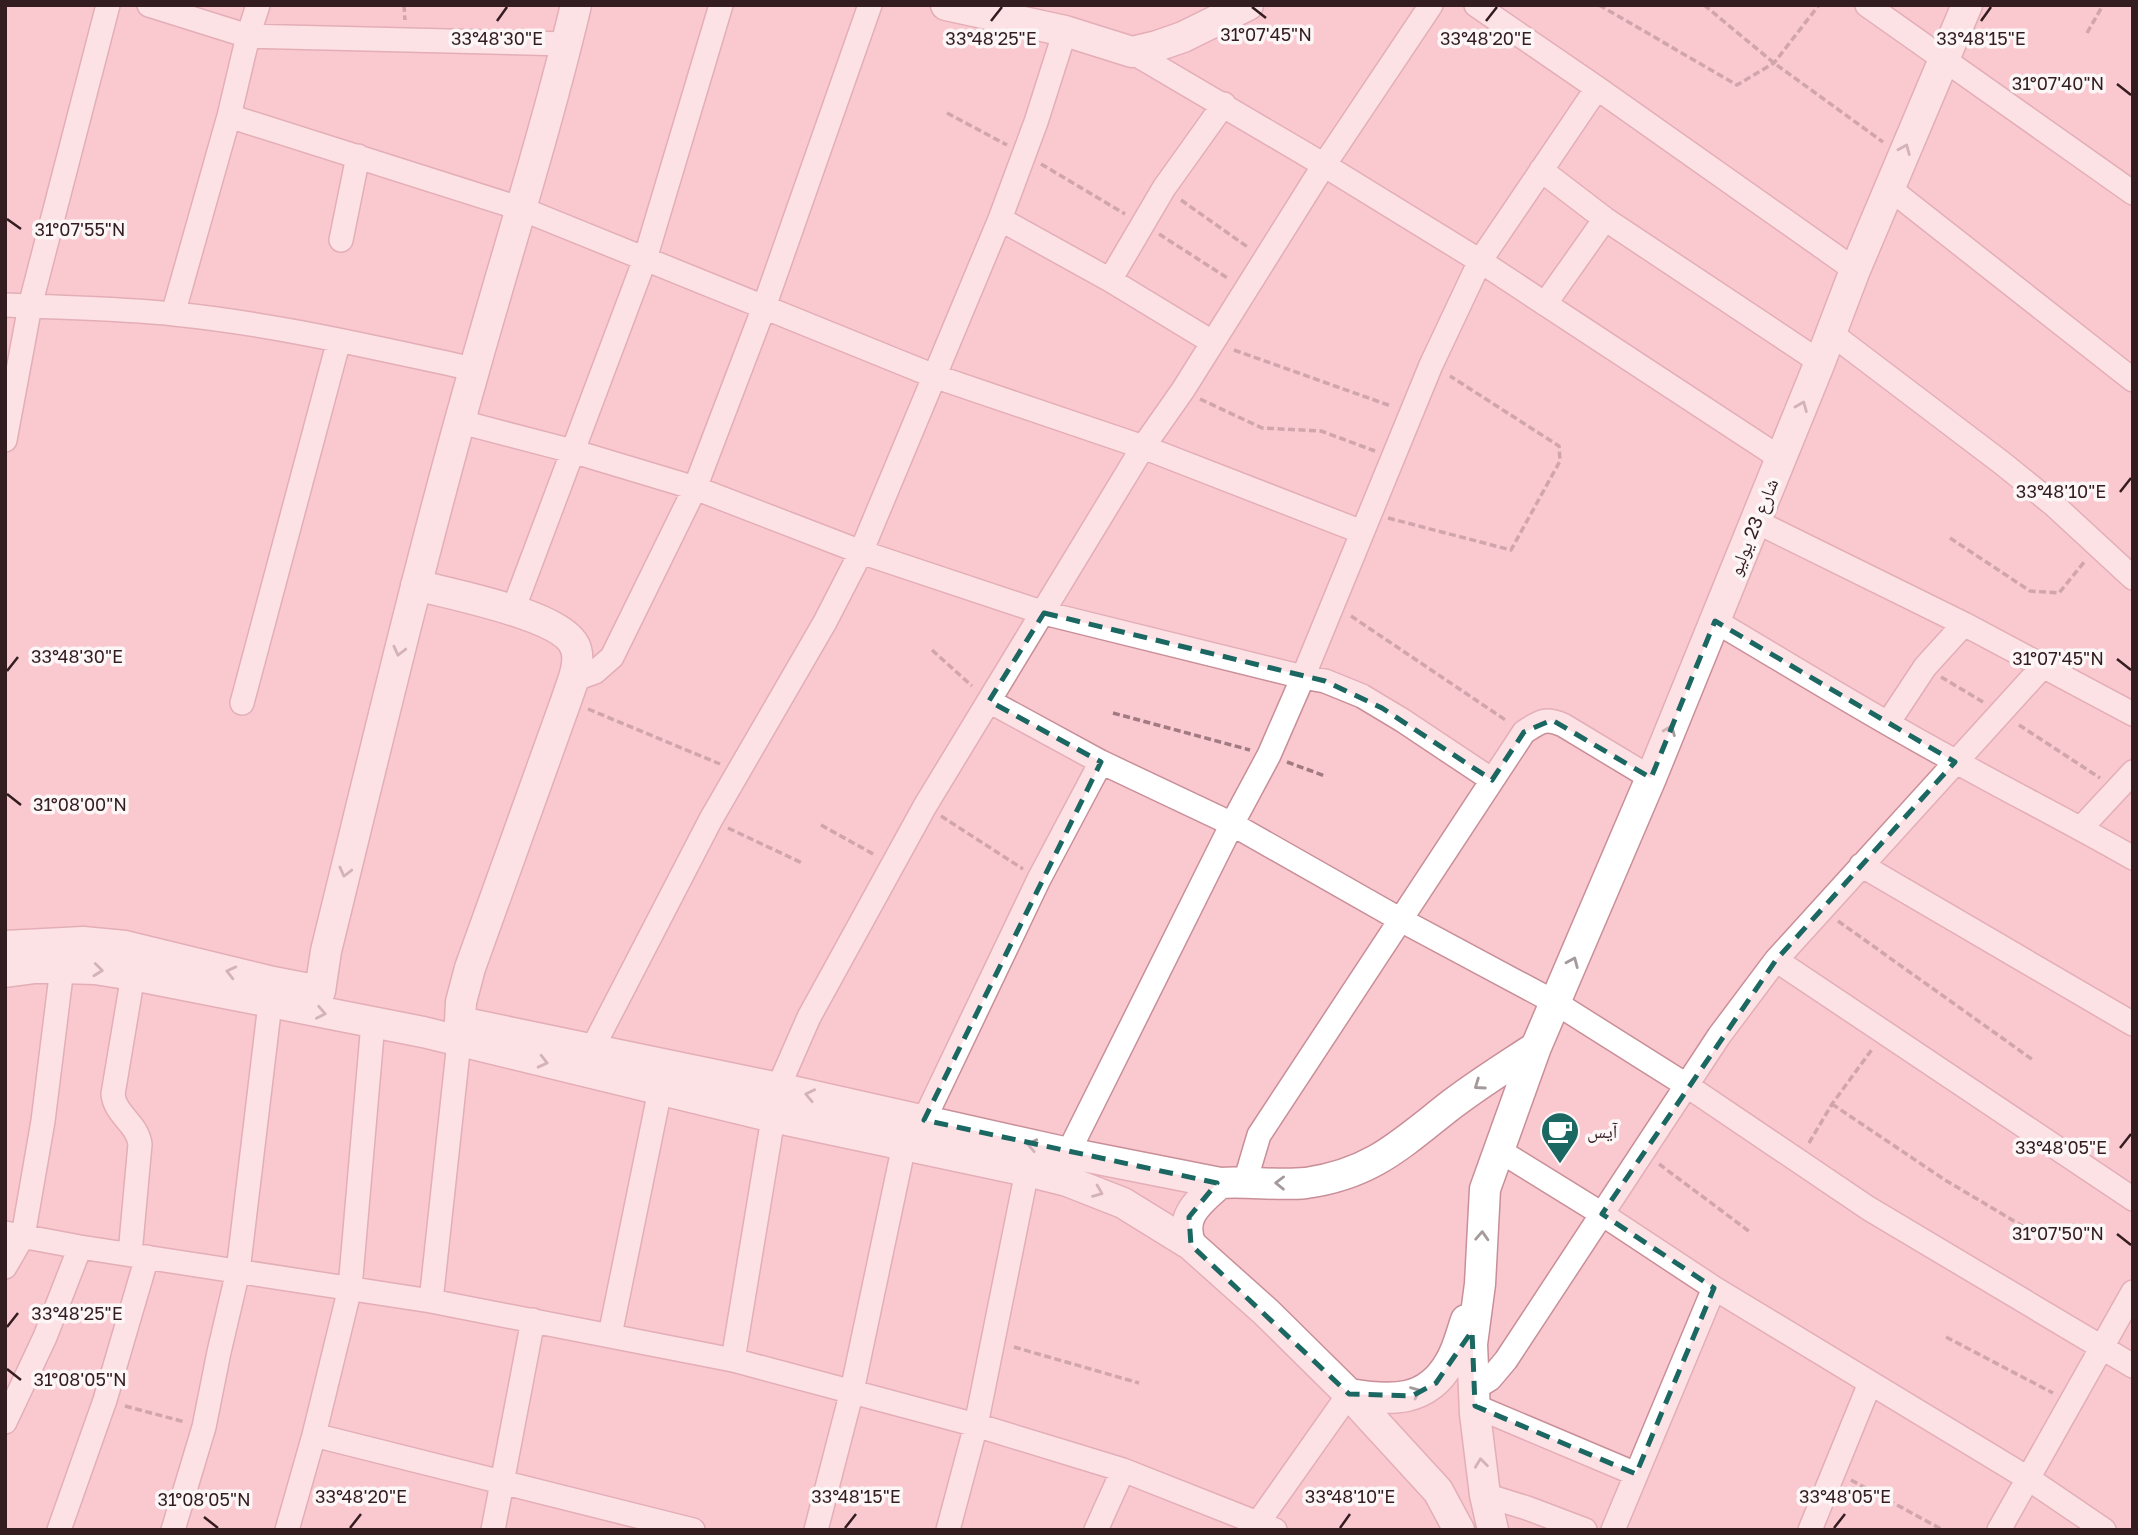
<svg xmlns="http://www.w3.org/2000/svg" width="2138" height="1535" font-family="'Golos Text','Noto Naskh Arabic',sans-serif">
<rect width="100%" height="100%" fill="#fac8cf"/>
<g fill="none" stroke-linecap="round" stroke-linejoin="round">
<defs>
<path id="minor" d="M149 5 248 36 567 44
M1476 5 1597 88 1855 270
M1867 5 2133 193
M1132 52 1324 165 1480 261 1780 458
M229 116 522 209 934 376 1143 447 1362 532
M1541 170 1605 219 1820 362
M1889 188 2133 380
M1000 219 1110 280 1212 342
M341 240 358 156
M1110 280 1164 188 1224 104
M1545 304 1605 219
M5 305 30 306 108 5
M173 314 229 116 248 36 258 5
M1832 334 2002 463 2054 505 2133 578
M461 422 572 451 695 488 861 552 1044 613 1303 677 1325 681 1362 696 1402 720 1492 780
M5 440 30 306C78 308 126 309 174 314 275 324 375 348 474 369
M1755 521 1964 624 2133 714
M513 610 645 259 721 5
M1715 621C1795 668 1873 717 1955 761 2014 794 2074 824 2133 858
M573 680 595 672 612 657 695 488 764 307 870 5
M989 701 1101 762 1232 824 1401 920 1556 1003 1686 1085 1868 1208 2133 1366
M242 703 339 340
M1888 723 1925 667 1964 624
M2081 828 2133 772
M1861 865 2133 1024
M1776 960 2133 1199
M592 1049 711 819 825 622 861 552 1000 219 1036 122 1065 31
M924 1120 1039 879 1101 762
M1497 1149 1602 1214 1714 1288 2029 1479 2104 1530
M1068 1153 1232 824 1269 755 1303 677 1431 365 1480 261 1597 88
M1245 1182 1259 1135 1524 732C1540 722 1544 717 1563 725L1651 778
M5 1233 80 1247 431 1301 733 1360 976 1425 1123 1470 1275 1530
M130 1254 140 1144C137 1123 115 1115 113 1094L133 975
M5 1267 23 1236 43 1121 62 968
M431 1301 459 1042
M610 1335 660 1090
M733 1360 778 1088 809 1017 925 806 1143 447 1183 390 1324 165 1431 5
M1474 1389 1490 1379 1506 1360 1719 1036 1776 960 2044 665
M1475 1406 1636 1474
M5 1422 45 1337 80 1247
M314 1435 693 1530
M1485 1495 1527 1508 1585 1530
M59 1530 105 1400 147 1257
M173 1530 204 1427 219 1352 238 1271 272 987
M287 1530 314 1435 350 1288 373 1023
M493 1530 533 1320
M816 1530 852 1391 904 1145
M948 1530 976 1425 1027 1171
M1096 1530 1123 1470
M1253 1530 1349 1394
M1613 1530 1714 1288
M1810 1530 1870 1383
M1999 1530 2133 1292"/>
<path id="tertiary" d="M946 5 1065 31 1132 52 1157 46 1183 37 1248 5
M416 585C449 594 566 615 576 649 581 665 571 685 566 701L470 968 461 1002 460 1022 778 1088 1068 1153 1220 1183C1248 1181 1278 1186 1306 1183 1370 1174 1399 1146 1447 1108 1475 1086 1506 1067 1536 1047
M5 946 83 942 125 946 273 982 320 991 326 951C374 756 420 560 475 367 509 246 547 127 576 5
M5 972 35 968H62L95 969 133 975 423 1032 773 1117 1027 1171 1067 1181 1123 1203 1191 1245 1266 1312 1349 1394 1438 1491 1459 1530
M1191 1245C1178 1216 1200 1201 1220 1183
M1349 1394C1391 1401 1427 1403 1450 1362 1458 1349 1461 1334 1466 1320
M1493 1530 1485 1495 1475 1414 1472 1344 1480 1284 1485 1189 1536 1047 1651 778 1820 362 1855 270 1967 5"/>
</defs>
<use href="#minor" stroke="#c98f98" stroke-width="26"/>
<use href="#tertiary" stroke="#c98f98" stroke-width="33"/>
<path stroke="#a17b81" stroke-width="3.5" stroke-dasharray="7 3.5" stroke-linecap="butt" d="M404 5 405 20
M1599 5 1737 85 1774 63 1819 5
M1704 5 1774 63 1883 142
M2087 33 2103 5
M947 113 1007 145
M1041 164 1125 214
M1181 200 1249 248
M1159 234 1229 279
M1234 350 1391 406
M1200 399 1262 428 1321 431 1375 451
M1388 518 1511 550 1560 461 1559 446 1450 376
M1950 538 2030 591 2059 593 2085 561
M1351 616 1507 721
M932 650 972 686
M1941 677 1983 702
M588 709 720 764
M1113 713 1250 750
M2019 725 2100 778
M1287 762 1325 776
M941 816 1023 869
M821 825 875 855
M728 828 802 863
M1838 921 2033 1060
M1832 1104 1945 1180 2046 1240
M1809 1143 1832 1104 1873 1048
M1659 1164 1750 1232
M1946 1337 2053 1393
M1014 1347 1139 1383
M125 1406 185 1422
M1851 1480 1943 1530"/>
<use href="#minor" stroke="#fff" stroke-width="23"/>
<use href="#tertiary" stroke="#fff" stroke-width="30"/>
</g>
<defs><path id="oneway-chevron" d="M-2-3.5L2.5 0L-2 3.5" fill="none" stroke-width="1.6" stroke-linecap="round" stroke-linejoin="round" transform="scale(1.75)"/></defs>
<g stroke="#a4999b">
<use href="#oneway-chevron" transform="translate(1905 149) rotate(-67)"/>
<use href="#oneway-chevron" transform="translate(1802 406) rotate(-68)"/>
<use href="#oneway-chevron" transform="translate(399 651) rotate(104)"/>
<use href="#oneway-chevron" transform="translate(1670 730) rotate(-68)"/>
<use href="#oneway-chevron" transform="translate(345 872) rotate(104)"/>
<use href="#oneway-chevron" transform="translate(1573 962) rotate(-67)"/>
<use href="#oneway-chevron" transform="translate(98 970) rotate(6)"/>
<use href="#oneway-chevron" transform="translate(231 972) rotate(-166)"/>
<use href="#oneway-chevron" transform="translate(321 1013) rotate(11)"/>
<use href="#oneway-chevron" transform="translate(543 1062) rotate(14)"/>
<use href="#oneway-chevron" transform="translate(1479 1085) rotate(145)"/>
<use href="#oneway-chevron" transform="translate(810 1095) rotate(-168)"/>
<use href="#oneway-chevron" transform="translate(1032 1145) rotate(-168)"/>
<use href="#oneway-chevron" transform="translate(1280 1183) rotate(-179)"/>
<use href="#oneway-chevron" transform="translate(1098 1192) rotate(22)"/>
<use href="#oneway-chevron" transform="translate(1482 1236) rotate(-87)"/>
<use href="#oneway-chevron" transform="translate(1416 1392) rotate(-22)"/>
<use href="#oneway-chevron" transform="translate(1481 1463) rotate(-97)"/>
</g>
<path d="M0 0H2138V1535H0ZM1044 613 1325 681 1382 708 1492 780 1524 732 1552 720 1651 778 1715 621 1955 762 1776 960 1602 1214 1714 1288 1636 1474 1475 1406 1472 1331 1436 1383 1412 1396 1349 1394 1191 1245 1189 1217 1217 1183 924 1120 1101 762 989 701Z" fill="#fac8cf" fill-opacity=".55" fill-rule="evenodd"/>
<path fill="none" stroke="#1b6762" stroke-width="5" stroke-dasharray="14 9" stroke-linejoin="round" d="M1044 613 1325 681 1382 708 1492 780 1524 732 1552 720 1651 778 1715 621 1955 762 1776 960 1602 1214 1714 1288 1636 1474 1475 1406 1472 1331 1436 1383 1412 1396 1349 1394 1191 1245 1189 1217 1217 1183 924 1120 1101 762 989 701Z"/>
<path fill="none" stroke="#341d21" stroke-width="2.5" d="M1252 7 1266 18M497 21 507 7M991 21 1002 7M1486 21 1497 7M1981 21 1991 7M2117 84 2131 95M7 219 21 229M2120 492 2131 478M2117 659 2131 670M7 671 18 657M7 794 21 805M2120 1148 2131 1134M2117 1234 2131 1245M7 1327 18 1313M7 1369 21 1380M204 1517 218 1528M350 1528 361 1514M845 1528 856 1514M1340 1528 1350 1514M1834 1528 1845 1514"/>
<defs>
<symbol id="cafe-pin" viewBox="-11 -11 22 30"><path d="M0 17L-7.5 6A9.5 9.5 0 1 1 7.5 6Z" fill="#1b6762" stroke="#fdf6f7"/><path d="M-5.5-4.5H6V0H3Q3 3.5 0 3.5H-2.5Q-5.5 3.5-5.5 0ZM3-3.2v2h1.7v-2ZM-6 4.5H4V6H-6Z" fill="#fff"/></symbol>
</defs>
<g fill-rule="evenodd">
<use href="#cafe-pin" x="1538" y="1109" width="44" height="60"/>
</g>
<g text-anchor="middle" stroke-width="7" stroke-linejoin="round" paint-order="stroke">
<g font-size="19" fill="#341d21" stroke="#fdf6f7">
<text transform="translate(1753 527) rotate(-68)" y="7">شارع 23 يوليو</text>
</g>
<g font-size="19" fill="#341d21" stroke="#fdf6f7" text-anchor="start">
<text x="1587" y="1138">آيس</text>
</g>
</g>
<g font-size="18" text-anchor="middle" fill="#341d21" stroke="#fdf6f7" stroke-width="7" stroke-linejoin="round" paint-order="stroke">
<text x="1266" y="41">31°07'45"N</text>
<text x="497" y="45">33°48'30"E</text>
<text x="991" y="45">33°48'25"E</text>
<text x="1486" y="45">33°48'20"E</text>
<text x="1981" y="45">33°48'15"E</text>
<text x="2058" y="90">31°07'40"N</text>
<text x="80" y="236">31°07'55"N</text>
<text x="2061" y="498">33°48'10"E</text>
<text x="77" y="663">33°48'30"E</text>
<text x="2058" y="665">31°07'45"N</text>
<text x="80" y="811">31°08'00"N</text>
<text x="2061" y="1154">33°48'05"E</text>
<text x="2058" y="1240">31°07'50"N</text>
<text x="77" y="1320">33°48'25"E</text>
<text x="80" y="1386">31°08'05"N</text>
<text x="361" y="1503">33°48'20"E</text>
<text x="856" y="1503">33°48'15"E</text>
<text x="1350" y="1503">33°48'10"E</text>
<text x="1845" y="1503">33°48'05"E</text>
<text x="204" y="1506">31°08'05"N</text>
</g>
<rect width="2138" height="1535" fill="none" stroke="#341d21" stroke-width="14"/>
</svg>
